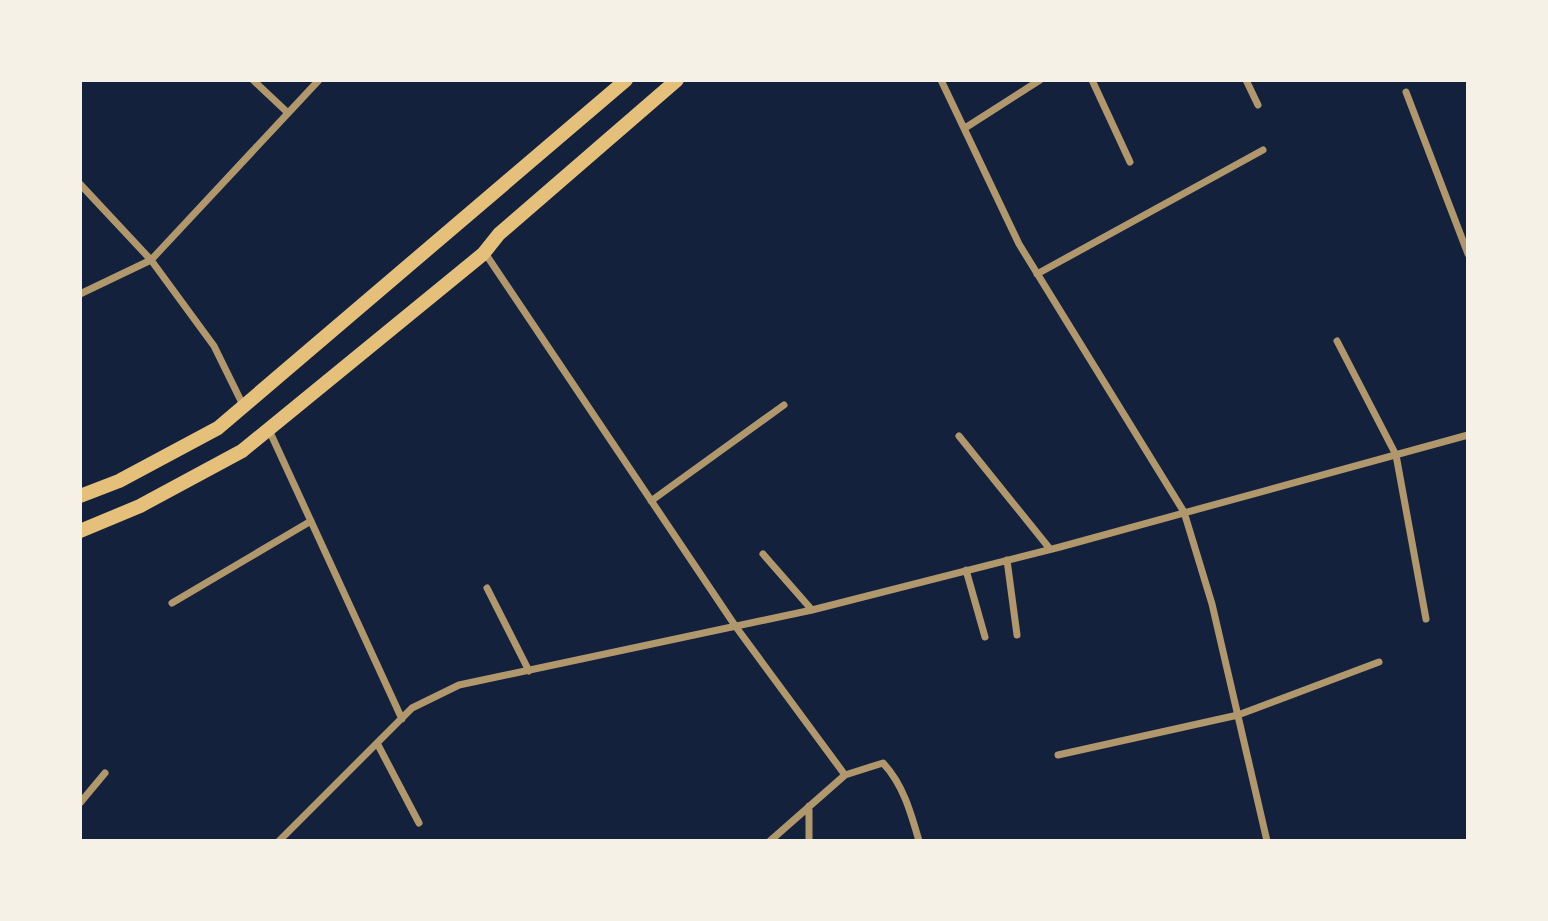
<svg xmlns="http://www.w3.org/2000/svg" width="1548" height="921" font-family="Karla,sans-serif">
<rect width="100%" height="100%" fill="#14213d"/>
<g fill="none" stroke-linecap="round" stroke-linejoin="round">
<path stroke="#b1986c" stroke-width="7" d="M253 80 287 112
M941 80 1019 244 1184 512 1212 604 1267 841
M1092 80 1130 162
M1246 80 1258 105
M1406 92 1468 254
M965 128 1040 80
M80 184 151 260 214 346 244 407
M485 253 736 627 845 775 770 841
M1037 274 1263 150
M80 294 151 260 319 80
M1337 341 1396 455 1426 619
M269 430 402 719
M959 436 1050 549
M651 501 784 405
M763 554 812 610
M1007 560 1017 635
M966 570 985 637
M487 588 529 671
M172 603 311 521
M377 743 419 823
M1058 755 1238 715 1379 662
M845 775 883 763C903 784 911 813 919 841
M80 803 105 773
M279 841 412 708 459 685 812 610 1060 547 1468 435
M809 841V806"/>
<path stroke="#e5c07b" stroke-width="14" d="M80 496 119 481 218 428 626 80
M80 531 140 506 242 451 483 254 499 234 677 80"/>
</g>
<rect width="1548" height="921" fill="none" stroke="#f6f1e7" stroke-width="164"/>
</svg>
